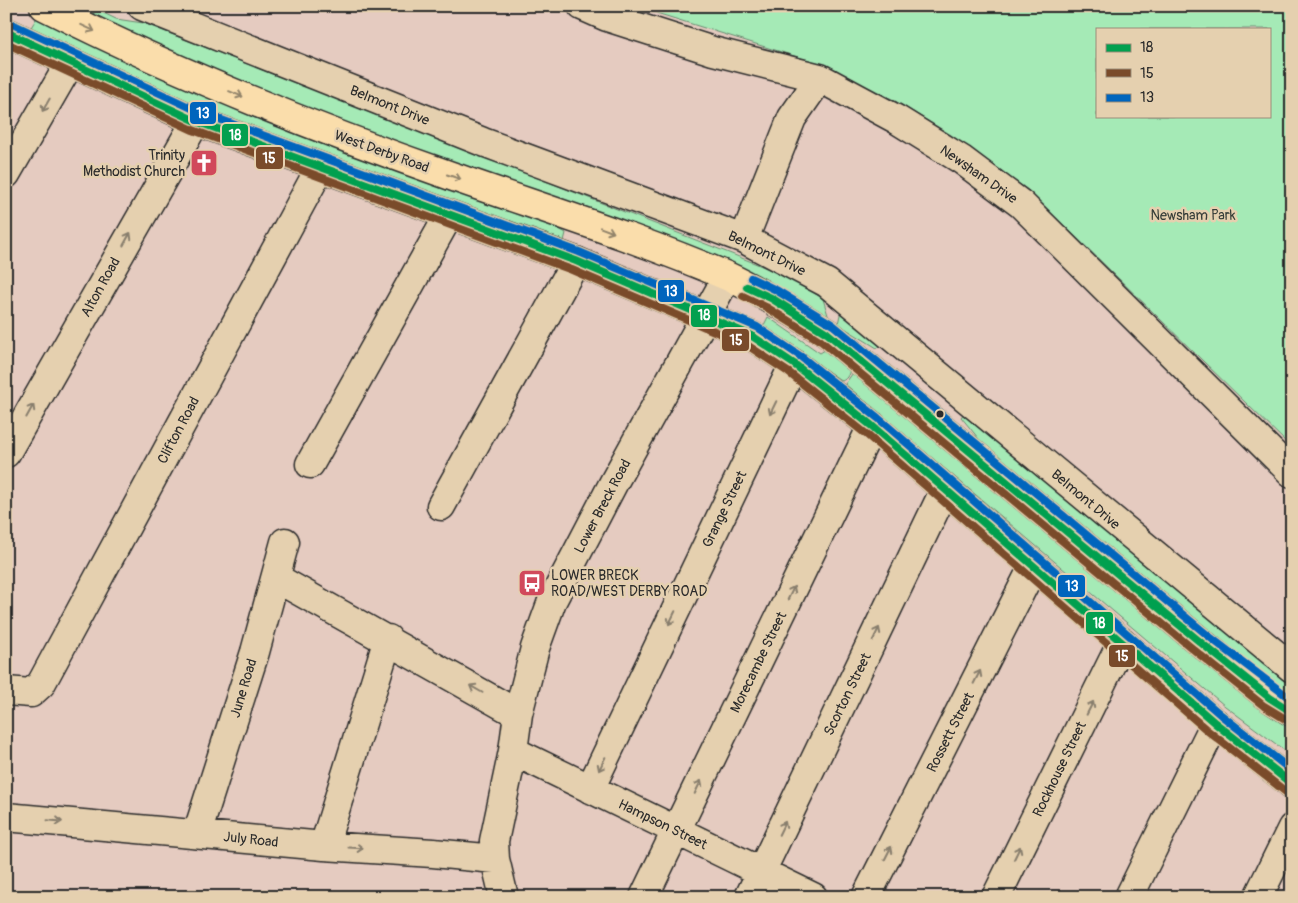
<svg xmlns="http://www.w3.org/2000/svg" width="1298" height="903" font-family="Pangolin,sans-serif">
<rect width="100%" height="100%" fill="#e5cbc0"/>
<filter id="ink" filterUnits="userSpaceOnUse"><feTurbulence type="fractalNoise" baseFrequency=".02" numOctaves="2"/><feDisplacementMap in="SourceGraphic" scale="10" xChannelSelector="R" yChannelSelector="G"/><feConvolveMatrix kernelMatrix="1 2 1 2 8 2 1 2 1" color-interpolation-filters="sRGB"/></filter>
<g filter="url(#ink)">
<path fill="#a5eab6" stroke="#688a70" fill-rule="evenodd" d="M65 6H89L116 19 143 23 757 264 798 282 823 299 831 325 694 249 665 236 345 128Z
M634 6H1292V448L1028 190 951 135 892 99 823 65ZM1097 29H1269V116H1097Z
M37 17 537 217 566 233 564 241 474 212 213 114 29 31Z
M841 310 882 340 881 346 877 348 838 324Z
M768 317 820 353 825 350 849 367C851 372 847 379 842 381L763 327Z
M855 370 1292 726V756L1225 706 845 384Z
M967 410 1292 683V700L996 460 961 417Z"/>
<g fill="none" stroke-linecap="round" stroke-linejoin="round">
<defs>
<path id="minor" d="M142 6 483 142 744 239 827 283 1292 668
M582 6 607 17 713 51 820 78 896 119 962 160 1021 204 1292 473
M6 174 70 63
M744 239 792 118 820 78
M6 453 196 121
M310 464 449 215
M441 506 576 261
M276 578 518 714
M6 691 31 693 41 684 320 168
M513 751 813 897
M590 789 794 364
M6 817 324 846 433 853 495 859
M197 834 255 652 285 542
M324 846 388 639
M504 897 495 859 494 841 513 751 518 714 535 648 552 601 614 482 727 277
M644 897 872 426
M749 897 944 491
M866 897 1033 567
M996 897 1122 642
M1129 897 1215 723
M1258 897 1292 828"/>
<path id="highway" d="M44 6C176 73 314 128 454 177 545 209 638 238 727 276 762 292 794 313 827 333L1205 646 1270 698 1292 712
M6 32 196 121 576 261 752 336 794 364 872 426 1215 723 1292 784"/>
</defs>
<use href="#minor" stroke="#2b2b2b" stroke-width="31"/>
<use href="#highway" stroke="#2b2b2b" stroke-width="31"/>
<use href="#minor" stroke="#e5d0af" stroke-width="28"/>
<use href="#highway" stroke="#faddab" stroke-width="28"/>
<defs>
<path id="bus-1" d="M6 32 196 121 576 261 752 336 794 364 872 426 1215 723 1292 784
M747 287 771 298 827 333 1205 646 1270 698 1292 712"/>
<path id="bus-2" d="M6 43 193 130 572 270 747 345 788 372 866 434 1208 731 1286 792
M743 296 766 307 821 341 1199 654 1264 706 1287 720"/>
<path id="bus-3" d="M10 23 200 112 579 252 757 327 800 356 878 418 1221 715 1292 771
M751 278 776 290 833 325 1211 638 1292 700"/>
</defs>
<use href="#bus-1" stroke="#e5d0af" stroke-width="11"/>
<use href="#bus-2" stroke="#e5d0af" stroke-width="11"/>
<use href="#bus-3" stroke="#e5d0af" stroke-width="11"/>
<use href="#bus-1" stroke="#02a04f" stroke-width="8"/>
<use href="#bus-2" stroke="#7a4b2a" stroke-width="8"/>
<use href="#bus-3" stroke="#0065bd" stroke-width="8"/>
</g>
<defs><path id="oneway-shaft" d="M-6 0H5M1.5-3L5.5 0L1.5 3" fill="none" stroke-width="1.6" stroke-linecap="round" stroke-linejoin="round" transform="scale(1.25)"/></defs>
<g stroke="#92846b">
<use href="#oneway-shaft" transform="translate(88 28) rotate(25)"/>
<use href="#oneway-shaft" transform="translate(236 94) rotate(22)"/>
<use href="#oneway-shaft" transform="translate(454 177) rotate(19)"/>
<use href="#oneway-shaft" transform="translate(607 230) rotate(21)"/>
</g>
<g stroke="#887e6d">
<use href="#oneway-shaft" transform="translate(46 105) rotate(120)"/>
<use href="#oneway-shaft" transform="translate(127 239) rotate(-61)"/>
<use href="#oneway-shaft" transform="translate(773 408) rotate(116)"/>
<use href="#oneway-shaft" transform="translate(30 411) rotate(-61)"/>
<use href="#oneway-shaft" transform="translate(791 593) rotate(-64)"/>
<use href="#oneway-shaft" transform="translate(672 618) rotate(116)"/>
<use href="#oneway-shaft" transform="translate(876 634) rotate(-64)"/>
<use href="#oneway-shaft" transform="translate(977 677) rotate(-63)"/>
<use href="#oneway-shaft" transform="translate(476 689) rotate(-150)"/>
<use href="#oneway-shaft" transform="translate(1090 708) rotate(-63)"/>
<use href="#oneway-shaft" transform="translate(602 764) rotate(116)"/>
<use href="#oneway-shaft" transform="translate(698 787) rotate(-64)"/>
<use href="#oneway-shaft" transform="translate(55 821) rotate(5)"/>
<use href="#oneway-shaft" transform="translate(782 828) rotate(-64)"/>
<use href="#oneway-shaft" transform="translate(356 848) rotate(3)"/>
<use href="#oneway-shaft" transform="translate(888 853) rotate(-63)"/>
<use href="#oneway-shaft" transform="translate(1017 853) rotate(-64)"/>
</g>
</g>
<defs>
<symbol id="church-square" viewBox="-11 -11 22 22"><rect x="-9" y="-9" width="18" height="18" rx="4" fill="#d1495b" stroke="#e5d0af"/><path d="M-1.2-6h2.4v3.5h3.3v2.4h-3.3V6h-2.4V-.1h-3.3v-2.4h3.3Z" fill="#fff"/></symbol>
<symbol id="bus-square" viewBox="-11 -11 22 22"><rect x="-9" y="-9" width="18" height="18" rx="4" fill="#d1495b" stroke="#e5d0af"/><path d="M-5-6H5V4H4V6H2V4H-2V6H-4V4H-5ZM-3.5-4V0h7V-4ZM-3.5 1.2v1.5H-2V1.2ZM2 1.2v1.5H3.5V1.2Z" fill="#fff"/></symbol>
</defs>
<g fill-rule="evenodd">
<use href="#church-square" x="188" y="147" width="32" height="32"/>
<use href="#bus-square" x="516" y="567" width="32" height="32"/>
</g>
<circle fill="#2b2b2b" stroke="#e5d0af" stroke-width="2" cx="940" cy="414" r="4.5"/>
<g text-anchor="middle" stroke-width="5" stroke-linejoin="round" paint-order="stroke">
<g font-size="14" fill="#2b2b2b" stroke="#e5d0af">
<text transform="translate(390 105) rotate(22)" y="5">Belmont Drive</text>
<text transform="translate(382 151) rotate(20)" y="5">West Derby Road</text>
<text transform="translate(979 174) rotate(35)" y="5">Newsham Drive</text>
<text transform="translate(767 253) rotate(26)" y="5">Belmont Drive</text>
<text transform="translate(100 287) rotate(-61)" y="5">Alton Road</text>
<text transform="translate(178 430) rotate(-62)" y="5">Clifton Road</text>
<text transform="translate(1086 499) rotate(40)" y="5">Belmont Drive</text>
<text transform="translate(602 506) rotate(-62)" y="5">Lower Breck Road</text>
<text transform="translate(724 509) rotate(-64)" y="5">Grange Street</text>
<text transform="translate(758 662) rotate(-64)" y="5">Morecambe Street</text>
<text transform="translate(243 688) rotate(-73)" y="5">June Road</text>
<text transform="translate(847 694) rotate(-64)" y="5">Scorton Street</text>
<text transform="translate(950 732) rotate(-63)" y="5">Rossett Street</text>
<text transform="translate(1059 769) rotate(-64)" y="5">Rockhouse Street</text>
<text transform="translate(663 824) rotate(26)" y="5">Hampson Street</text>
<text transform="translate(251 839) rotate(6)" y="5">July Road</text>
</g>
<g font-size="14" fill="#2b2b2b" stroke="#e5d0af" text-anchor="end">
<text x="185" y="160">Trinity<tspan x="185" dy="16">Methodist Church</tspan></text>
<text x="551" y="580" text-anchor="start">LOWER BRECK<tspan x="551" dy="16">ROAD/WEST DERBY ROAD</tspan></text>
</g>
<g font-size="14" fill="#373e39" stroke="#e5d0af">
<text x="1193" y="220">Newsham Park</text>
</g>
</g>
<g stroke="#e5d0af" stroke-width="2">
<rect x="189" y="101" width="28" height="24" rx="5" fill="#0065bd"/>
<rect x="221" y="123" width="28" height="24" rx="5" fill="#02a04f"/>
<rect x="255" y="146" width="29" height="24" rx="5" fill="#7a4b2a"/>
<rect x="657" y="279" width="28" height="24" rx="5" fill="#0065bd"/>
<rect x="690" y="304" width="28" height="24" rx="5" fill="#02a04f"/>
<rect x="721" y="328" width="29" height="24" rx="5" fill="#7a4b2a"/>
<rect x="1057" y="574" width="29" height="24" rx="5" fill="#0065bd"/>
<rect x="1085" y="611" width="29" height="24" rx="5" fill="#02a04f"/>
<rect x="1108" y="644" width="28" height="24" rx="5" fill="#7a4b2a"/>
</g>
<g font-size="14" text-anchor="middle" font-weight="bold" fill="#fff">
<text x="203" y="118">13</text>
<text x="235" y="140">18</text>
<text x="269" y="163">15</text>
<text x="671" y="296">13</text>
<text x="704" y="320">18</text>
<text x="736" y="345">15</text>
<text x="1072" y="591">13</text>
<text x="1099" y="628">18</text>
<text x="1122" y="661">15</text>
</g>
<rect width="1298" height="903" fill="none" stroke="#e5d0af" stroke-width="25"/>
<rect x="12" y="12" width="1273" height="878" fill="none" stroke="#2b2b2b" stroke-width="2" filter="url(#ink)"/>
<rect x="1096" y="28" width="175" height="90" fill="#e5d0af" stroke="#9b8e7a"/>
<rect x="1106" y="44" width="25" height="8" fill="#02a04f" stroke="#9b8e7a"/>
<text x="1140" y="52" font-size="15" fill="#2b2b2b">18</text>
<rect x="1106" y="69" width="25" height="8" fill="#7a4b2a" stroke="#9b8e7a"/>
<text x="1140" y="78" font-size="15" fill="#2b2b2b">15</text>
<rect x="1106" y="94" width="25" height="8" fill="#0065bd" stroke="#9b8e7a"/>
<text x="1140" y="102" font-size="15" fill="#2b2b2b">13</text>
</svg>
